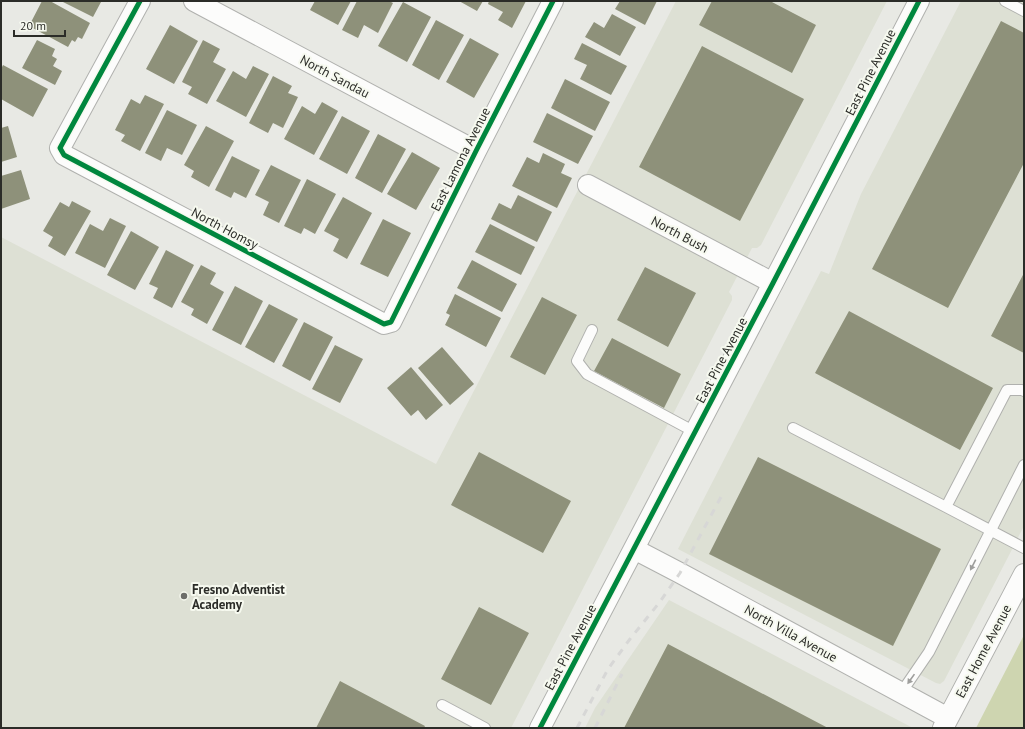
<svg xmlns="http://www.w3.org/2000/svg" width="1025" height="729" font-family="'PT Sans',sans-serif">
<rect width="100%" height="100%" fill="#e8e9e4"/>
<path fill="#dde0d4" d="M676 1H887L761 245 757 248H752L729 292 732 296V300L511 728H1V237L436 464Z
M961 1H1024V526L944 681 940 684 936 683 678 549 821 271 829 274 861 194Z
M669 600 913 728H585L595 708Z"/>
<path fill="#ced5b0" d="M1024 635V728H976Z"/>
<path fill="#8e917a" d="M42 1H50L90 23 82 39 78 37 75 42 72 40 68 47 29 26Z
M61 1H99L101 2 93 17Z
M315 1H351L338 25 310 10Z
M357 1H389L393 3 378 33 364 25 358 38 342 30Z
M459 1H483L477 11Z
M489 1H526L512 28 498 20 503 12 488 4Z
M620 1H657L645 25 615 9Z
M712 1H770L816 25 792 73 699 25Z
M403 2 431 17 407 62 378 46Z
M612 14 636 27 620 56 585 37 594 22 604 28Z
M436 20 464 35 439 80 412 65Z
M1001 21 1024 33V163L948 308 872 269Z
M170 25 198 41 174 84 146 69Z
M470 38 499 54 474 98 446 82Z
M37 40 55 49 52 56 57 59 53 66 62 71 55 85 22 68Z
M203 40 220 49 213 62 226 69 207 104 188 94 192 87 182 82Z
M582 43 627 66 611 95 580 79 587 65 574 59Z
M702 46 804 99 740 221 639 167Z
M3 65 48 89 33 117 1 99V69Z
M253 66 269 74 246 117 216 101 233 71 246 79Z
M273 76 292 86 288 93 298 97 283 128 273 123 268 133 249 123Z
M565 79 610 102 595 131 551 108Z
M145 95 164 104 140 151 121 141 125 135 115 130 131 99 140 104Z
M322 102 338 111 314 155 284 139 302 106 315 114Z
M167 110 197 125 182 155 167 148 161 161 145 153Z
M547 113 593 136 578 164 533 142Z
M342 116 370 131 347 174 319 159Z
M8 126 17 157 1 162V128Z
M206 126 234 141 209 187 191 177 194 171 184 165Z
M378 134 406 149 382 193 355 178Z
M412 152 440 168 416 210 387 194Z
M543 153 565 164 561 173 572 178 557 208 512 186 527 157 539 163Z
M232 156 260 170 246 198 234 192 231 198 215 190Z
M271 165 301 180 279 223 263 215 269 202 255 195Z
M21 170 30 199 1 209V176Z
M307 179 336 194 315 234 304 228 301 234 284 226Z
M518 195 552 212 537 242 491 219 499 203 511 209Z
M343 197 372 213 347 259 333 251 339 239 324 231Z
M72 201 91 211 65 256 48 246 53 237 43 231 60 202 69 207Z
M110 218 126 226 105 268 75 253 90 224 103 231Z
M383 219 411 233 388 277 360 264Z
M490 224 535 247 521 275 475 252Z
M131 231 159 247 135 290 107 275Z
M166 250 194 265 172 308 153 298 158 288 149 284Z
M472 260 517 284 502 312 457 288Z
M201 265 216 273 210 284 224 292 207 324 191 315 194 309 181 302Z
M645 267 696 293 668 347 617 320Z
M1024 273V353L991 336Z
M235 286 263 301 241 345 212 330Z
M455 294 501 318 486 347 445 325 450 315 446 313Z
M542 297 577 315 545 375 510 357Z
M269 304 298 319 274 363 245 347Z
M849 311 993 388 960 450 815 373Z
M304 322 333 337 310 381 282 366Z
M612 338 681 374 664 408 594 371Z
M335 345 363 359 340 403 312 389Z
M442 347 474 384 450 405 418 368Z
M411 367 443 405 426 420 418 410 411 416 387 388Z
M479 452 571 501 543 553 451 505Z
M758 457 941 549 893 646 709 554Z
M479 607 529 633 491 705 441 679Z
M668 644 828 728H624Z
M340 681 425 726 424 728H316Z"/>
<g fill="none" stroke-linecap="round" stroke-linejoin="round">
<defs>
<path id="service" d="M1005 1 1024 11
M592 330 577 361 587 374 695 432
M793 428 946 507 1024 548
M946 507 1007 390H1022L1024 391
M901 693 929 652 1024 465
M442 705 485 728"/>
<path id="minor" d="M140 1 60 148 64 155 384 324 391 322 476 151 553 1
M194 1 476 151
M588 185 773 283
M634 549 680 573 948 718
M540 728 773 283 919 1
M943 728 1024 574"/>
</defs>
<use href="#service" stroke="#b0b1ae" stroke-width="12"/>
<use href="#minor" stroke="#b0b1ae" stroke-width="22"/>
<use href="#service" stroke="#fcfcfb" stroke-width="10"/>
<use href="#minor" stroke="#fcfcfb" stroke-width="20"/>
<path stroke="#d7d7d6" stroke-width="3" stroke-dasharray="7 7" stroke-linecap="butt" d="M577 728 608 669 630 639 659 603 680 573 722 495
M595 728 622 674"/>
<defs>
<path id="cycleway" d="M140 1 60 148 64 155 384 324 391 322 476 151 553 1
M540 728 773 283 919 1"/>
</defs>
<use href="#cycleway" stroke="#f6f9ef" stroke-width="8"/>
<use href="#cycleway" stroke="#00873e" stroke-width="5"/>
</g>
<defs><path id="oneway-solid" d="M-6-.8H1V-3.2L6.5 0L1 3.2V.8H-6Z"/></defs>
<g fill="#9e9e9c">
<use href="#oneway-solid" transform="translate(973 565) rotate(117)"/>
<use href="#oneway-solid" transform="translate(911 679) rotate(125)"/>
</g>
<circle fill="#6d6e6a" stroke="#f6f9ef" stroke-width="1.5" cx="184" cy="596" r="4"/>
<g text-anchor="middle" stroke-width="4" stroke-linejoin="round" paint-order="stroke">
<g font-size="13" fill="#2b2c28" stroke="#f6f9ef">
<text transform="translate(870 72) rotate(-63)" y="5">East Pine Avenue</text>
<text transform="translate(335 76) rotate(28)" y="5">North Sandau</text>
<text transform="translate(460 159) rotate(-63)" y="5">East Lamona Avenue</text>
<text transform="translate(225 228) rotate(28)" y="5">North Homsy</text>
<text transform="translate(680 234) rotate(28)" y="5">North Bush</text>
<text transform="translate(721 360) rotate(-62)" y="5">East Pine Avenue</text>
<text transform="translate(791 633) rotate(29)" y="5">North Villa Avenue</text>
<text transform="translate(570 647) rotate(-62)" y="5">East Pine Avenue</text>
<text transform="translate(983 651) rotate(-62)" y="5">East Home Avenue</text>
</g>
<g font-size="13" font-weight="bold" fill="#2b2c28" stroke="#f6f9ef" text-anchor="start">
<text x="192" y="594">Fresno Adventist<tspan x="192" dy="15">Academy</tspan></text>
</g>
</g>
<rect width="1025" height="729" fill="none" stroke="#2b2c28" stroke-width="4"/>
<path d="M14 30v6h51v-6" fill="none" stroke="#2b2c28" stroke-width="2"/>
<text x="20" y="30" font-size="12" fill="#2b2c28" stroke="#f6f9ef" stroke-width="3" paint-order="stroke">20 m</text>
</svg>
